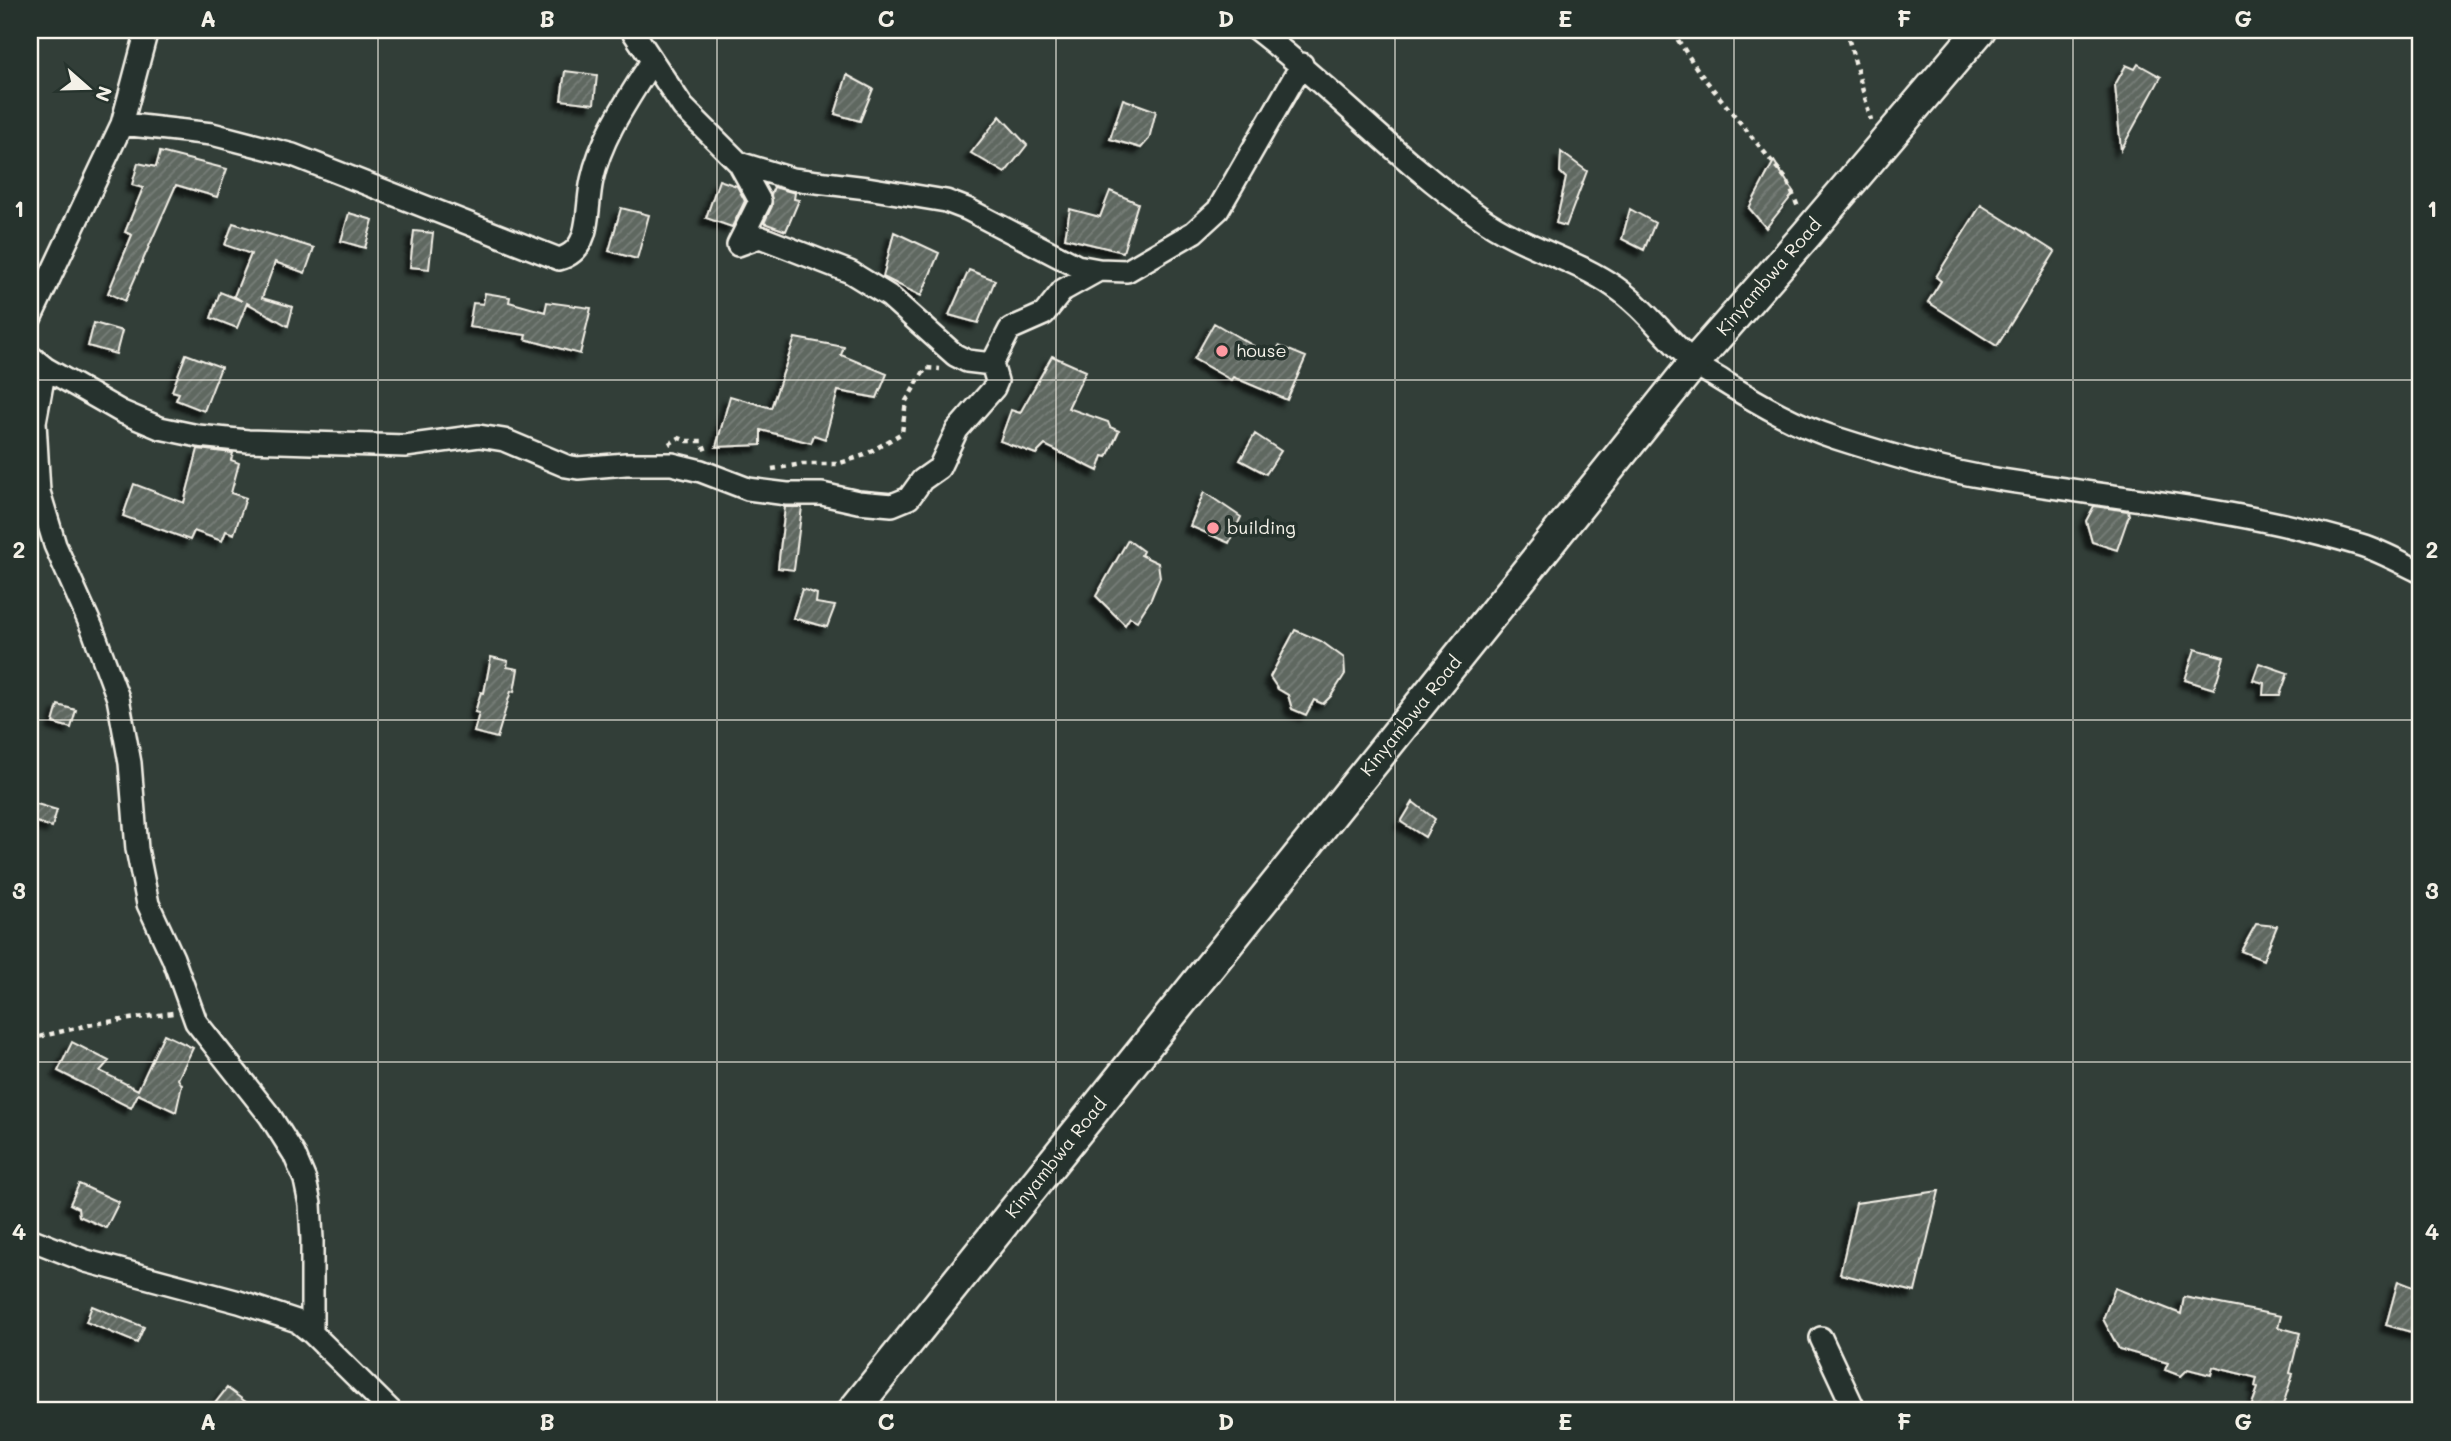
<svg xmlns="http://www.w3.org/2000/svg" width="2451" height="1441" font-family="Mali,sans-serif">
<defs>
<pattern id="building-hatch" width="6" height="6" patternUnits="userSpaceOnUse" patternTransform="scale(1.75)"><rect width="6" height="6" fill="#5f6861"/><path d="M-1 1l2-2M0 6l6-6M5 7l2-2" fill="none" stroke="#777e78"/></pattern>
<filter id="shadow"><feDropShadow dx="-6" dy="6" stdDeviation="2" flood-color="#0009"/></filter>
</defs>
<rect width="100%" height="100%" fill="#323e38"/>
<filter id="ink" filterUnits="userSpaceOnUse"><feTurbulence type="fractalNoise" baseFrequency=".0143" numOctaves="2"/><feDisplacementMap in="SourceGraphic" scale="14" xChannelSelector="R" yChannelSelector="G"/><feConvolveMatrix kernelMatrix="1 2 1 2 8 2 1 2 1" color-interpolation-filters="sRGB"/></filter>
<g filter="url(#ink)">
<path fill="url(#building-hatch)" stroke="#f4f1e8" stroke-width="2" filter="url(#shadow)" d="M2138 64 2161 77 2121 150 2115 85 2126 65 2135 69Z
M565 71 597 75 594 104 561 100Z
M847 75 873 89 860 121 835 114Z
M1123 99 1156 111 1149 139 1141 148 1110 139Z
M1000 116 1027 145 1005 173 971 153Z
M160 152 227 169 217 197 176 185 125 301 108 293 132 235 125 232 143 188 132 185 138 163 156 167Z
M1561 152 1587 171 1566 226 1556 223 1566 178 1560 172Z
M1774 161 1794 193 1766 228 1749 208Z
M719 180 737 186 745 201 732 227 706 218Z
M774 187 795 193 794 199 799 200 786 231 764 223 772 206 771 194Z
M1110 191 1138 203 1123 252 1065 238 1070 209 1100 217Z
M1981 205 2055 252 1997 346 1928 302 1941 281 1936 277Z
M621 208 649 215 637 259 609 251Z
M1630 209 1655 223 1644 250 1622 239Z
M349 213 373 220 365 248 341 241Z
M233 223 314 248 305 273 275 262 262 298 293 307 288 326 247 303 237 328 211 318 220 292 242 301 234 296 251 254 225 245Z
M414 231 433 233 429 269 410 267Z
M894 232 939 253 921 296 883 277Z
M969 270 995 280 978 323 949 315Z
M485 293 510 297 509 302 545 312 547 302 591 308 580 354 525 339 526 335 469 327 473 303 483 304Z
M94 323 122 331 116 354 88 346Z
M1214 323 1273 357 1279 346 1306 357 1287 400 1233 377 1231 380 1194 359Z
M795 338 844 347 841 355 887 374 877 398 838 391 825 439 814 435 811 443 761 430V445L716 447 730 396 771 408Z
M186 354 221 367 204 411 176 400 179 393 172 391Z
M1052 356 1086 371 1068 408 1108 422 1110 427 1119 431 1107 457 1103 456 1098 471 1045 445 1036 454 1000 441 1011 410 1020 413Z
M1255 434 1281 451 1266 474 1240 460Z
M198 449 233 453 231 460 239 463 231 493 246 498 234 534 226 531 222 541 194 531 190 540 123 516 134 484 184 503Z
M1204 492 1241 517 1229 543 1190 526Z
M2094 506 2128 511 2129 515 2117 550 2092 542 2086 521Z
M785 507H802L794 570 778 568Z
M1128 540 1143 551 1141 555 1158 563 1160 577 1151 599 1137 621 1130 617 1125 625 1096 596Z
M802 589 817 594 816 603 835 606 827 627 793 618Z
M1295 630 1321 641 1344 658 1345 674 1331 696 1323 704 1314 700 1306 715 1292 709 1288 695 1278 689 1270 677Z
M2195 649 2224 657 2214 689 2185 680Z
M491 657 508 661 507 667 518 669 514 692 511 691 497 738 474 732 479 713 475 712 481 692 484 693Z
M2259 663 2288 673 2280 695H2263L2264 683 2253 680Z
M58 705 76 710 71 728 53 723Z
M30 802 57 810 52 827 30 820Z
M1413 802 1435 819 1425 837 1401 822Z
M2256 924 2277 926 2263 960 2241 951Z
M164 1034 193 1048 178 1079 182 1085 176 1112 138 1094 131 1108 58 1071 72 1042 109 1061 100 1071 138 1090Z
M79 1184 119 1202 106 1228 79 1216 78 1208 70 1204Z
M1939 1191 1915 1292 1840 1274 1856 1203Z
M2398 1281 2421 1290V1323L2418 1334 2386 1325Z
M2115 1288 2181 1314 2184 1297 2281 1316 2278 1327 2300 1333 2290 1373 2293 1374 2281 1411H2264L2251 1407 2258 1388 2255 1387 2257 1378 2213 1367 2211 1375 2188 1369 2181 1376 2165 1370 2168 1363 2119 1349 2103 1319Z
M92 1306 144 1327 137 1343 86 1322Z
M227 1388 258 1411H209Z"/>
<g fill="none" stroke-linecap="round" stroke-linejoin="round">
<defs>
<path id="street" d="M632 30 683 107 739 163 792 179 867 188 946 201 967 209 1077 266 1099 270 1127 271 1194 232 1218 210 1302 64
M1257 30C1334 89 1400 162 1480 217 1522 247 1573 258 1615 287 1644 307 1665 337 1691 360 1701 369 1713 375 1724 382 1761 405 1796 425 1836 438 1886 454 1939 470 1990 478 2114 498 2240 508 2361 545 2381 551 2402 563 2421 572
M122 124 212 134 293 155 559 259C573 255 580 247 584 234 589 217 588 198 592 180 601 137 629 98 652 61
M739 163 760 201 738 245 760 237 850 272 889 296 955 355 967 361 992 364 1010 329 1044 314 1063 290 1099 270
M30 319 122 124 147 30
M30 356 45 368 122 412 160 428 198 436 248 441 405 446 479 436 504 440 566 466 578 468 626 464H672L701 471 748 489 787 494H822L858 502 892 505 909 498 922 480 939 468 957 430 994 388 997 381 992 364
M45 368 35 422 39 492 55 545 92 628 118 698 130 763 137 849 148 904 173 958 196 1022 270 1116 294 1154 305 1180 310 1204 312 1239V1333
M30 1239 86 1261 239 1302 297 1321 312 1333 391 1411
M1821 1338 1855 1411"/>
<path id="secondary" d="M853 1411 1694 363 1806 235 1980 30"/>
</defs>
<use href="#street" stroke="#f4f1e8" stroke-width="26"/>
<use href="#secondary" stroke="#f4f1e8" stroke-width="35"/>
<path stroke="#f4f1e8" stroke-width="4.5" stroke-dasharray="5 5" stroke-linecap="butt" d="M1677 30 1678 40 1699 72 1787 180 1798 207
M1846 30 1871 120
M669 444 679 438 687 441H702L706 452
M772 469 802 464H837L865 455 902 433 906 401 926 368 940 369
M30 1039 93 1024 173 1013"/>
<use href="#street" stroke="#26332d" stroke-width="21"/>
<use href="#secondary" stroke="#26332d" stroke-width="30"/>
</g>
</g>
<path fill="none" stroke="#f4f1e8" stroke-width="2" stroke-opacity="0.55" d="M378 30V1411M717 30V1411M1056 30V1411M1395 30V1411M1734 30V1411M2073 30V1411M30 380H2421M30 720H2421M30 1062H2421"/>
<g fill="#ff9aa2" stroke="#26332d" stroke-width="2.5">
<circle cx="1222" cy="351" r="7"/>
<circle cx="1213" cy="528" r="7"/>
</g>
<g text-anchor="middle" stroke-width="7" stroke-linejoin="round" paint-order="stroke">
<g font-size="18" fill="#f4f1e8" stroke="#26332d">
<text transform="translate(1769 277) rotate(-49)" y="6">Kinyambwa Road</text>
<text transform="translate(1411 716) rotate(-51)" y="6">Kinyambwa Road</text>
<text transform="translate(1056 1158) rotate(-51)" y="6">Kinyambwa Road</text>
</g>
<g font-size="18" fill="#f4f1e8" stroke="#26332d" text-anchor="start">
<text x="1236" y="357">house</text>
<text x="1227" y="534">building</text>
</g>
</g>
<rect width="2451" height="1441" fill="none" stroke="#26332d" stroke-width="77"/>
<g transform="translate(88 88) rotate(110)" stroke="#26332d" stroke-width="5" paint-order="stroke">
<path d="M0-5L12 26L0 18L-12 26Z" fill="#f4f1e8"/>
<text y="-10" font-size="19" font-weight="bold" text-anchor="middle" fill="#f4f1e8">N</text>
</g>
<rect x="38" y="38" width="2374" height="1364" fill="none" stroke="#f4f1e8" stroke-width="2.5"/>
<g font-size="23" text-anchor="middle" font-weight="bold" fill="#f4f1e8">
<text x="208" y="27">A</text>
<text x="547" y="27">B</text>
<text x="886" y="27">C</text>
<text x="1226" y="27">D</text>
<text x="1565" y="27">E</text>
<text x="1904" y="27">F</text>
<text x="2243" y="27">G</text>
<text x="19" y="217">1</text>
<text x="2432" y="217">1</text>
<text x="19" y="558">2</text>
<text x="2432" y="558">2</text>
<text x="19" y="899">3</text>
<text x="2432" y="899">3</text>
<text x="19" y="1240">4</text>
<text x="2432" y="1240">4</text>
<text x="208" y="1430">A</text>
<text x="547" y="1430">B</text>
<text x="886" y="1430">C</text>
<text x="1226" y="1430">D</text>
<text x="1565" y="1430">E</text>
<text x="1904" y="1430">F</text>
<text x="2243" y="1430">G</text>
</g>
</svg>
